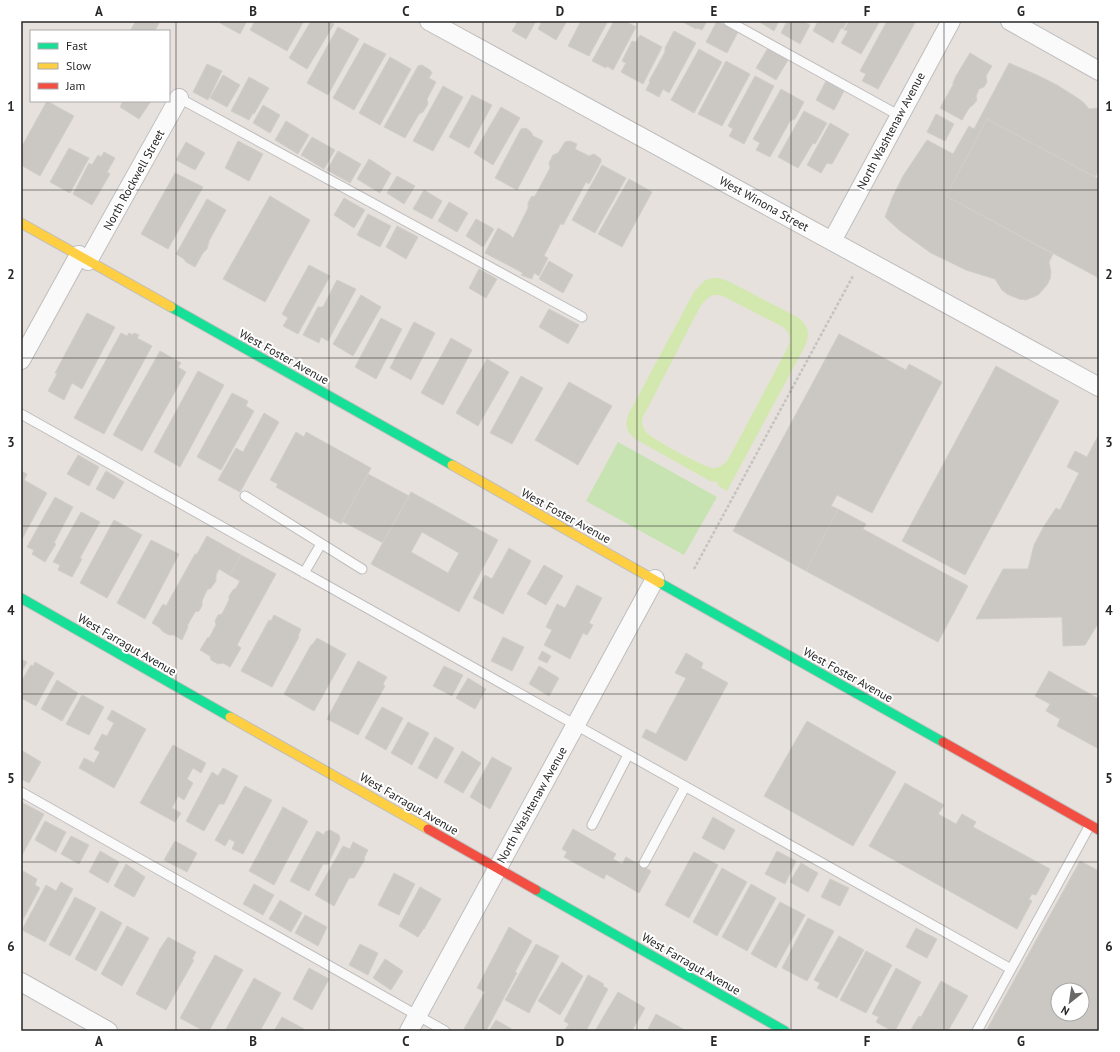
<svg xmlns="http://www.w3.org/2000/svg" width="1120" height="1052" font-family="'PT Sans',sans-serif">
<rect width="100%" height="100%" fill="#e6e1dc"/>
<path fill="#c7e3b2" d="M618 442 717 497 684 555 586 501Z"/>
<path fill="#d3e8af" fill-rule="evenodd" d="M712 278H719L728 281 799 318C810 328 810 335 804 348L727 491 717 485 718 481 714 482 710 481 637 440C626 432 624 425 629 413L694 292 704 281ZM714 295H720L725 297 783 327C792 334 791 342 786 351L730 456C726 462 722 468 713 468 705 468 654 440 647 433 643 429 642 425 642 419L701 305 709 297Z"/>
<path fill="#cbc7c3" stroke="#d1cdc8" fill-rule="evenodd" d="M136 21H160L155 31H130Z
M221 21H247L240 34 220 23Z
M255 21H304L287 51 250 30Z
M311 21H328L334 24 307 69 289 58Z
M518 21H536L526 39 512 31Z
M542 21H567L556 40 538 29Z
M581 21H608L589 56 568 46Z
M614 21H625L636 27 613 70 607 66 606 68 592 61Z
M681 21H707L702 30 697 28 696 29Z
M717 21 738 32 727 53 706 42Z
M758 21H779L774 31Z
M787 21H804L810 25 800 44 781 33Z
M818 21H847L843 29 841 28 833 43 813 31Z
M849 21H880L861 54 841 43 848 31 844 30Z
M887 21H916L878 89 862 81 866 74 860 71Z
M338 27 359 39 328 95 307 83Z
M674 31 696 43 669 93 663 89 659 97 646 90 650 82 649 81 665 52V48Z
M640 35 662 47 643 84 621 72 626 63 622 61 632 41 636 42Z
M364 43 386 54 354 110 333 98Z
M768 48 788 60 776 80 756 68Z
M699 49 722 62 694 113 671 100Z
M970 53 992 66 986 76 987 82 984 87 979 89 976 96 977 100 973 105 969 108 962 120 940 108 953 85V83L956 76Z
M390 57 411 69 380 125 359 113Z
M726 61 750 74 722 126 698 114Z
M1009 63 1037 75 1057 85 1079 99 1084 103 1089 109 1099 108V170L1095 177 987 119 946 196 1053 254 1049 262 1051 272 1050 279 1047 285 1038 295 1026 300 1019 299 1007 294 1002 290 995 279 966 270 931 253 899 230 885 217 893 196 903 176 927 140 953 154 969 126 974 129Z
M207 64 222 71 208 100 193 92Z
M422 65 430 70 432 73 429 78 436 82 427 99 428 104 423 112 419 114 405 138 384 127 418 66Z
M223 75 240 85 227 107 210 98Z
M755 76 774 86 744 144 729 136 733 129 728 126Z
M249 77 269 88 254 114 253 113 249 120 231 111Z
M826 81 844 91 834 110 816 100Z
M443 86 463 97 433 151 413 141Z
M781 89 804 102 795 119 790 121 770 157 756 150 760 143 753 139Z
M472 95 492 105 469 148 449 137Z
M47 101 74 116 40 176 21 165V148Z
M123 101H151L139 119 120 107Z
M263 105 280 115 270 133 253 123Z
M501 107 520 118 493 165 474 153Z
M804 111 827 123 815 144 813 143 798 168 778 157Z
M936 114 954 124 945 141 927 132Z
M987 119 1099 179V278L946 196Z
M286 121 309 135 298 154 275 140Z
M830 123 849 134 832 164 827 163 821 173 807 165Z
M526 128 531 132 533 136 543 141 517 190 495 178 521 129Z
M312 137 335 150 324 169 301 155Z
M238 141 263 154 249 181 225 168Z
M570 141 577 144 575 149 589 156 594 154 601 159V162L589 184 586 182 563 225 561 223 544 256 548 258 539 276 534 273 532 279 521 275 523 273 485 253 498 228 510 235 513 238 528 208V203L531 197 535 196 550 168 549 163 553 155 558 153 565 142Z
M186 142 205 153 195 170 176 160Z
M69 148 89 158 70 193 50 182Z
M338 151 361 164 350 183 327 170Z
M104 152 115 158 107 172 110 174 92 205 73 194 89 163 92 165 98 155 101 157Z
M369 159 391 173 380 193 357 179Z
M602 165 626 178 595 233 572 220Z
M175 173 203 187 168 249 141 234Z
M397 176 415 186 404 204 387 193Z
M629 179 652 192 622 247 598 234Z
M424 190 442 201 432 219 413 209Z
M270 196 310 220 265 302 223 279Z
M344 198 365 210 354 228 334 215Z
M207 199 226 210 209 241 207 249 203 253 195 267 186 262 184 259 176 254Z
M449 202 468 213 457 232 438 221Z
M368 214 391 226 380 247 357 235Z
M476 219 494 229 483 247 466 236Z
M397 226 418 237 406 259 386 247Z
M549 261 573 275 563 293 539 279Z
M309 265 330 276 298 334 283 326 288 318 282 314Z
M479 269 497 279 486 298 469 288Z
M337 280 356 289 328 341 321 337 319 343 303 335 318 307H323Z
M361 295 381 307 353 356 333 344Z
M549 309 579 325 568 344 539 327Z
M87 313 115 327 82 389 72 383 64 400 48 391 57 374 55 373Z
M381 318 402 329 376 379 355 367Z
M414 322 435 333 411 380 390 368Z
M121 333 127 336 129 333 133 335 134 333 139 335 137 338 152 346 104 434 74 418Z
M839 334 906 370 909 364 942 382 872 513 837 495 831 506 838 509 806 571 733 531Z
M451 338 472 350 443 405 421 393Z
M160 351 181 363 178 367 186 372 142 451 113 435Z
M487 359 509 372 478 426 456 413Z
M996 366 1059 401 965 575 902 541Z
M198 371 224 385 180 467 154 452Z
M521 376 543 388 512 444 490 433Z
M569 382 612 406 578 465 535 440Z
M232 393 248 401 246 406 254 411 221 470 197 457Z
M264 413 279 422 240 492 218 480 236 448 243 452Z
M296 432 304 437 306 432 371 468 341 524 276 487 278 484 270 480Z
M1099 434V622L1085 645 1063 646 1062 617 976 619 1003 569H1028L1034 545 1044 526 1056 508 1060 510 1079 473 1067 467 1075 451 1087 457Z
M78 455 99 467 89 486 67 474Z
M21 471 27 474 24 480 47 493 22 539Z
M106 471 124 482 114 499 96 489Z
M368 474 409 496 383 543 342 521Z
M411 492 498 540 459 612 371 564ZM422 532 459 553 448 573 411 552Z
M55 497 73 507 54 543 56 544 45 562 32 554 34 550 27 547Z
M838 509 866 524 863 529 968 586 938 642 806 571Z
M81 512 100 522 80 558 82 559 72 577 58 570 60 565 53 562Z
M114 520 142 535 107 598 80 583Z
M207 536 241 555 229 575 219 569 216 575V581L211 588 207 590 202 601V606L199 611 195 612 187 626 188 627 182 640 174 635H169L162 631 160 628 152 623 163 604 166 606 195 554H197Z
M151 540 179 554 145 619 117 603Z
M509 548 531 561 503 614 473 598 485 575 492 579Z
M241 555 276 574 237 645 241 648 230 667 223 663 218 664 211 660 210 656 200 650 208 637 209 638 216 625 215 621 218 615 222 614 229 600V596L233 590 236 588 240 581 229 575Z
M544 565 563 576 546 605 527 594Z
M577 585 602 598 589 623 593 625 587 635 583 633 570 659 544 645 552 630 546 627 557 604 565 608Z
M274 615 301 629 298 636 299 637 272 687 241 671 269 620 271 621Z
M503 637 524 647 512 671 491 661Z
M317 638 346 654 314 711 284 694 311 645H312Z
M542 651 551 656 547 663 538 659Z
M686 653 703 663 701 668 728 683 686 761 642 737 646 729 656 734 686 678 675 673Z
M21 659 27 662 21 673Z
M358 661 387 677 383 684 385 686 358 735 327 719Z
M35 662 54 673 36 706 21 698V682L31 665 33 666Z
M444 666 463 675 452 696 433 686Z
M539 666 559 678 549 696 529 684Z
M1049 671 1099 699V749L1057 726 1060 719 1046 711 1050 704 1035 696Z
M468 678 486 689 475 709 456 698Z
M57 680 78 693 62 721 41 709Z
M82 695 104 707 89 735 66 724Z
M382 707 403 718 386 750 365 738Z
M112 710 146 729 114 788 79 768 84 758 94 763 100 752 94 749 102 734 107 736 114 723 107 719Z
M807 721 896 772 853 846 764 796Z
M408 722 429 733 412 765 391 753Z
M435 737 454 748 437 779 418 768Z
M173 745 206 763 201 773 193 768 187 779 193 783 184 800 178 796 172 808 181 813 175 822 140 803Z
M21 750 41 762 29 783 21 779Z
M462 751 481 763 463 793 444 782Z
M492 757 512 768 490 809 470 797Z
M223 768 238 776 224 804H219L204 831 186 821 212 772 218 776Z
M905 783 944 805 938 814 956 824 962 814 976 822 973 827 1050 869 1036 895 1032 894 1029 899 1032 901 1017 929 869 846Z
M245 786 272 800 243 854 232 849 235 842 229 839 225 846 215 840Z
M21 802 44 814 21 857Z
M283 807 308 821 274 885 249 871Z
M713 817 735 830 724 850 702 838Z
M45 821 66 832 56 852 35 840Z
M573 829 616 854 613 859 622 864 626 857 651 871 639 893 606 874 604 879 564 857 567 852 562 849Z
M330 830 339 835 340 839 328 864H323L309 891 290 881 317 831 324 835 325 832Z
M71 836 89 845 79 864 61 854Z
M175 841 197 853 187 872 164 860Z
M353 842 368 850 364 858 365 859 354 878H349L334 906 315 895 343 846 350 849Z
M100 851 119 862 108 883 89 872Z
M777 851 796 861 785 884 765 874Z
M694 852 718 865 689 918 665 905Z
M1080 861 1099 871V1031H986ZM1058 990H1082V1014H1058Z
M801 863 818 873 808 892 790 882Z
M126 864 145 877 134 897 114 886Z
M722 868 747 882 717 936 693 922Z
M23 871 37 879 35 885 40 888 21 923V876Z
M394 873 415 884 399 915 378 905Z
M830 879 849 888 840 906 821 897Z
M61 882 73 889 45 942 22 930 46 885 56 891Z
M254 884 274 895 263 915 243 904Z
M751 884 776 898 747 951 722 937Z
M420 887 441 899 424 929V928L418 937 399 926Z
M75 897 96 908 70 956 49 945Z
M280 900 302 913 291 932 269 919Z
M780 902 805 915 776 968 751 954Z
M101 911 122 923 96 971 75 959Z
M305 915 327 927 318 946 295 933Z
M808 918 834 931 807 981 782 968Z
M127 926 149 938 122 986 101 974Z
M509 927 532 941 515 972 517 973 486 1031H467L464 1029 485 992 477 988Z
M916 928 937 939 927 958 906 947Z
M839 936 864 950 837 998 817 988 820 983 814 980Z
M168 937 196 952 192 959 194 960 166 1010 136 994 160 949Z
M360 944 378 953 368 975 349 965Z
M536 944 559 956 529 1013 505 1000Z
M866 951 892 965 866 1013 840 1000Z
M215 955 243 970 209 1031H204L180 1018Z
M385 959 403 971 391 990 373 978Z
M562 962 583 976 560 1015 538 1001Z
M309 968 329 979 312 1010 293 999Z
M896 968 921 982 895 1031H892L876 1022 879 1017 872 1014Z
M588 975 604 984 603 986 608 989 586 1031H564L569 1024 564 1021Z
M254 978 281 993 260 1031H225Z
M941 981 968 996 948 1031H910L919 1016 921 1017Z
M618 992 645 1008 632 1031H595Z
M656 1014 683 1029 682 1031H647Z
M282 1017 304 1029 303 1031H274Z
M496 1020 515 1031H489Z"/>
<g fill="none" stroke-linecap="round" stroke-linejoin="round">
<defs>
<path id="lane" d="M728 21 900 116
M179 98 582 317
M21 414 1011 969
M245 496 362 569
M304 573 321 544
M21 792 445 1031
M592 825 628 755
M644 863 685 787
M977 1031 1090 825"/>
<path id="street" d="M429 21 1099 387
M1010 21 1099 71
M832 241 951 21
M88 261 179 98
M21 360 79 255
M21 982 108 1031
M409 1031 655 579"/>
<path id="fast" d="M171 307 452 465
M660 583 943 742
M21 598 230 717
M536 890 785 1031"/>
<path id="slow" d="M21 223 171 307
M452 465 660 583
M230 717 428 829"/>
<path id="jam" d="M943 742 1099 830
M428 829 536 890"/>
</defs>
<use href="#lane" stroke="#bfbdbe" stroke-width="11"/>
<use href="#street" stroke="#bfbdbe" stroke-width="20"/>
<use href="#fast" stroke="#bfbdbe" stroke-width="11"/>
<use href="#slow" stroke="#bfbdbe" stroke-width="11"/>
<use href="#jam" stroke="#bfbdbe" stroke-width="11"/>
<path stroke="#c4c3c2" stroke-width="2.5" stroke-dasharray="3 2" stroke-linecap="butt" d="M694 569 853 276"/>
<use href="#lane" stroke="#fbfafa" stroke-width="9"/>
<use href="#street" stroke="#fbfafa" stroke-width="18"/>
<use href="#fast" stroke="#16e098" stroke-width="9"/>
<use href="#slow" stroke="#ffcf43" stroke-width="9"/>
<use href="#jam" stroke="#f24e42" stroke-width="9"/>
</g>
<path fill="none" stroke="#272727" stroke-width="1" stroke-opacity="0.55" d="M176 21V1031M329 21V1031M483 21V1031M637 21V1031M791 21V1031M944 21V1031M21 190H1099M21 358H1099M21 526H1099M21 694H1099M21 862H1099"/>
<g text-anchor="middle" stroke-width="4" stroke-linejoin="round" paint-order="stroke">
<g font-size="12" fill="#272727" stroke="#fff">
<text transform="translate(891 131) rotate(-62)" y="4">North Washtenaw Avenue</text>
<text transform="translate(134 180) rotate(-61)" y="4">North Rockwell Street</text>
<text transform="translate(764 204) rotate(29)" y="4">West Winona Street</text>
<text transform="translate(284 357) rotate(29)" y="4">West Foster Avenue</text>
<text transform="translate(566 516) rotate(29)" y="4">West Foster Avenue</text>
<text transform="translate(127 645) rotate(30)" y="4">West Farragut Avenue</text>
<text transform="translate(848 675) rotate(29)" y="4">West Foster Avenue</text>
<text transform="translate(409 804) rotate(30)" y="4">West Farragut Avenue</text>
<text transform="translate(532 805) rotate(-61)" y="4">North Washtenaw Avenue</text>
<text transform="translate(691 964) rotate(30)" y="4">West Farragut Avenue</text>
</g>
</g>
<rect width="1120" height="1052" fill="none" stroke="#ffffff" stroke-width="44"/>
<rect x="30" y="30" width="140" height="72" fill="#ffffff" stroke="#a9a9a9"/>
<rect x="38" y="43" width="20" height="6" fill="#16e098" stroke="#a9a9a9"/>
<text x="66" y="50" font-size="12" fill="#272727">Fast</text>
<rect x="38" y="63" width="20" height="6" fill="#ffcf43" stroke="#a9a9a9"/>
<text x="66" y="70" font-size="12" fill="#272727">Slow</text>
<rect x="38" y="83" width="20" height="6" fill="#f24e42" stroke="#a9a9a9"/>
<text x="66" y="90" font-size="12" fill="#272727">Jam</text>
<g transform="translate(1070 1002) rotate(210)"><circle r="19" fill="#ffffff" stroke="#a9a9a9"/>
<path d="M0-3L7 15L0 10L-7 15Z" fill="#6a6866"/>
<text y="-6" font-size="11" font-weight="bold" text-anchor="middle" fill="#272727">N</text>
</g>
<rect x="22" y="22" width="1076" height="1008" fill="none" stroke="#272727" stroke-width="1.5"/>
<g font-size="13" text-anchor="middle" font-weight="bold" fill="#272727">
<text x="99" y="16">A</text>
<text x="253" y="16">B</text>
<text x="406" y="16">C</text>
<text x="560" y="16">D</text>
<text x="714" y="16">E</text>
<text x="867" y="16">F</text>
<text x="1021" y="16">G</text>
<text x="11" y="111">1</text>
<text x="1109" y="111">1</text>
<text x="11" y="279">2</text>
<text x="1109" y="279">2</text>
<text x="11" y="447">3</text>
<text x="1109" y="447">3</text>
<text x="11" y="615">4</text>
<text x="1109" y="615">4</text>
<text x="11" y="783">5</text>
<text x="1109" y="783">5</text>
<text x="11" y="951">6</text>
<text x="1109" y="951">6</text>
<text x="99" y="1046">A</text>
<text x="253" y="1046">B</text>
<text x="406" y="1046">C</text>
<text x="560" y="1046">D</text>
<text x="714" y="1046">E</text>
<text x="867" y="1046">F</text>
<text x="1021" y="1046">G</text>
</g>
</svg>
